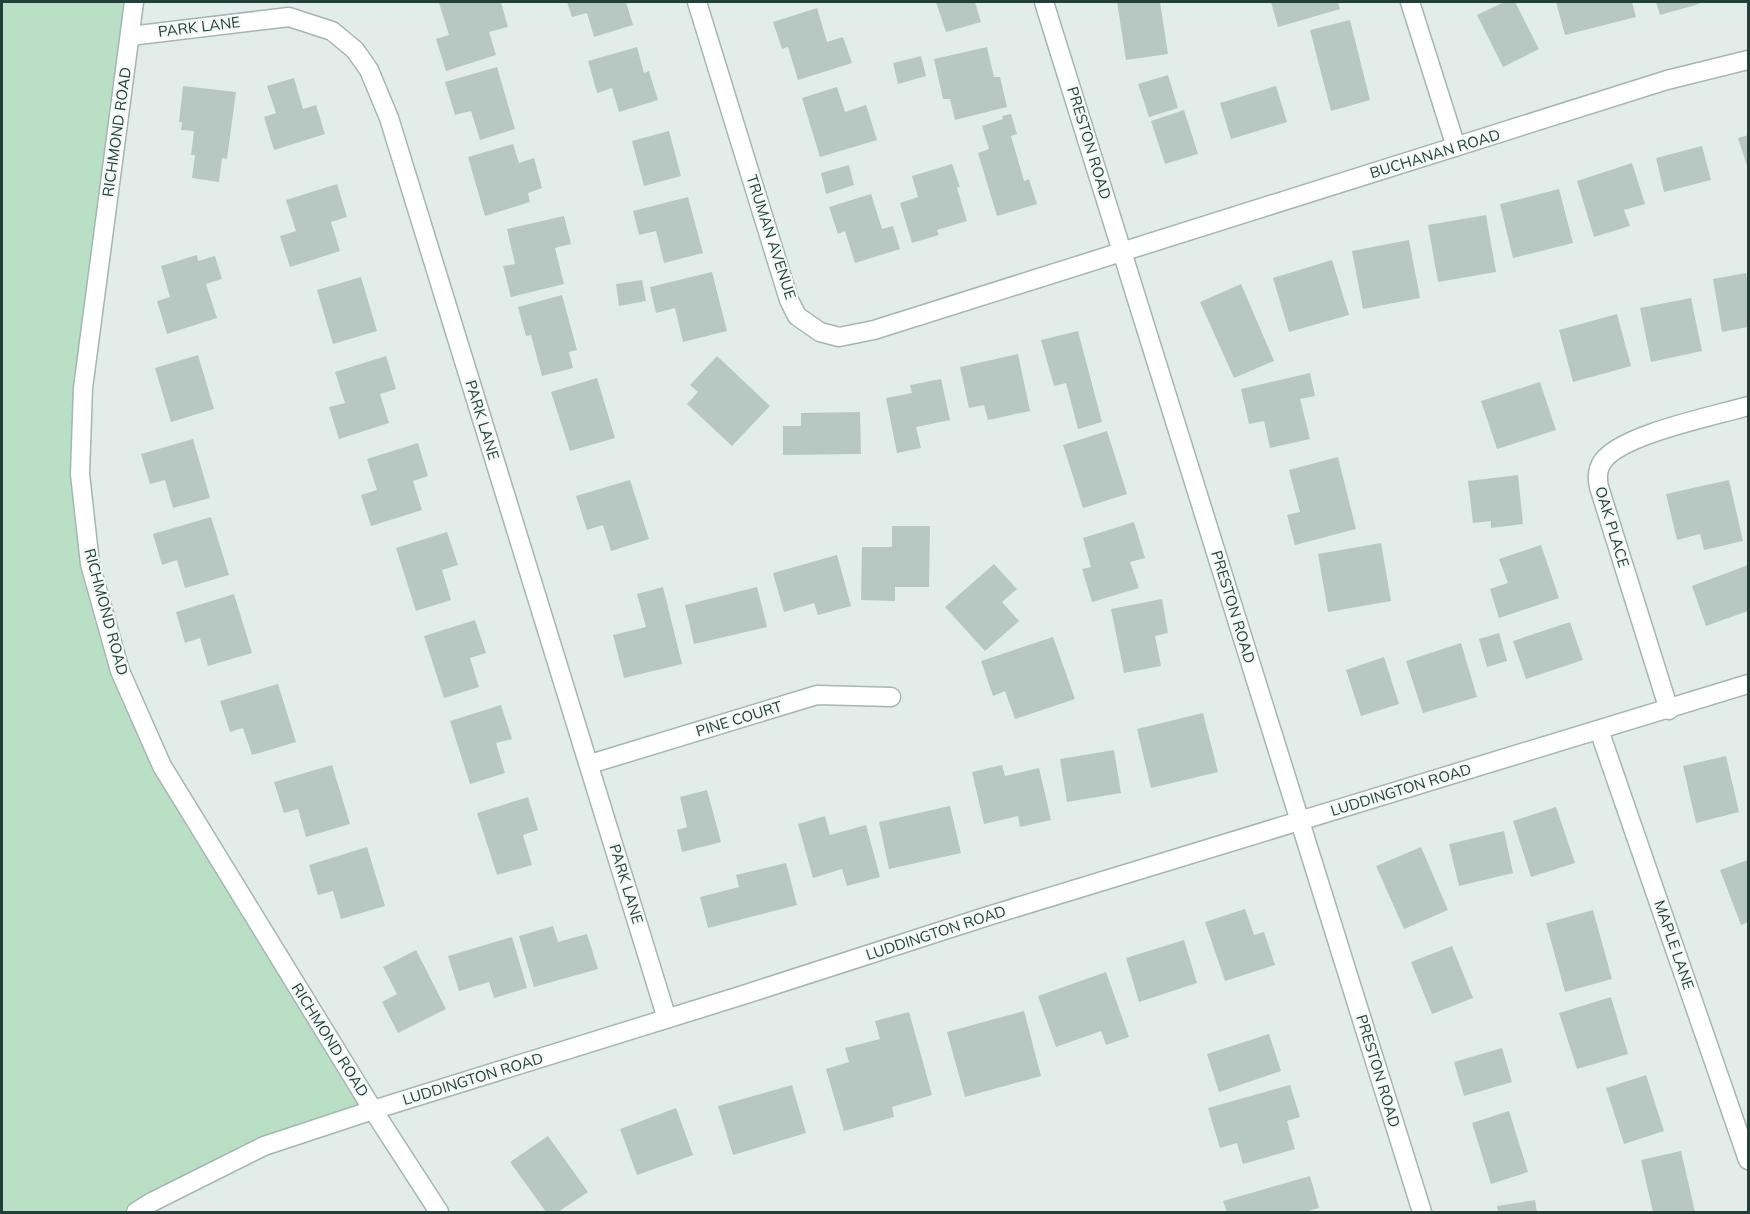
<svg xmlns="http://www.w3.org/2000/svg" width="1750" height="1214" font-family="Mulish,sans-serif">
<rect width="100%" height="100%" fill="#e2ede9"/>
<path fill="#b9e0c5" d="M2 2H134L83 388 90 564 162 766 373 1110 264 1146 136 1212H2Z"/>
<path fill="#b7c8c2" d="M444 2H501L508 27 489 32 496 55 446 71 436 39 449 35 439 3Z
M567 2H626L633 25 594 37 587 13 572 17Z
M936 2H975L981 22 946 32Z
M1117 2H1160L1168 54 1126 60Z
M1271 2H1338L1340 9 1278 27Z
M1504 2H1515L1539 49 1503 67 1477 15Z
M1556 2H1632L1636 17 1565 35Z
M1656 2H1699V4L1660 15Z
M817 8 827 42 843 37 852 63 798 80 788 47 782 49 773 22Z
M1350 20 1370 100 1331 111 1310 30Z
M637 47 644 73 649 71 658 100 619 112 612 88 597 93 588 61Z
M987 47 994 77H1000L1007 107 955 120 950 99H943L934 59Z
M921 56 926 76 898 84 893 63Z
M497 67 515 129 480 140 471 111 455 115 445 82Z
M1168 75 1178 108 1149 117 1138 84Z
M294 78 303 109 316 105 325 134 274 150 264 117 276 113 267 86Z
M183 86 236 92 227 159 222 158 219 182 192 178 195 155H191L194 131 181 130 182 122H179Z
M1276 86 1287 122 1231 139 1220 103Z
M837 87 845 112 866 105 877 140 820 157 802 98Z
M1184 110 1198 154 1165 164 1151 121Z
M1011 114 1017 134 1011 136 1024 181 1029 179 1037 204 997 216 978 153 989 149 982 126 1003 119 1002 116Z
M669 131 681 176 644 186 632 141Z
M1748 135V169L1738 138Z
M513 144 519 163 534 158 542 188 528 193 530 202 485 216 468 157Z
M1702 146 1711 180 1664 192 1656 158Z
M1632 163 1645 204 1624 210 1630 226 1594 237 1577 181Z
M952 164 960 187 957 188 967 221 937 230 939 235 912 243 900 203 918 197 912 176Z
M849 165 854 185 826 194 821 173Z
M337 184 347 217 331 222 340 251 290 267 280 236 296 231 286 200Z
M1559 189 1573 243 1513 258 1500 204Z
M871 194 882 229 893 226 900 249 855 263 845 231 838 234 829 207Z
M688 197 703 253 664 263 656 231 639 235 633 211Z
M1486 215 1496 272 1438 282 1428 225Z
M564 216 571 244 555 248 564 284 511 297 503 266 515 264 507 229Z
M1409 240 1420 298 1363 309 1352 251Z
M197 255 198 261 215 256 222 279 206 284 217 318 167 334 157 301 170 297 161 266Z
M1332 260 1349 315 1289 332 1273 278Z
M712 272 727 331 683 342 675 308 656 313 650 287Z
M1746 273 1748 284V327L1722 332 1713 279Z
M361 277 377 331 333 344 317 290Z
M642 280 646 301 619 306 616 284Z
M1241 284 1274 361 1234 378 1200 302Z
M562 295 577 350 569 352 573 368 542 376 531 335 526 336 518 307Z
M1691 298 1702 351 1651 362 1640 308Z
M1617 314 1631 366 1573 382 1559 330Z
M1078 331 1102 422 1078 429 1066 383 1054 386 1041 340Z
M1018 354 1030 411 988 420 984 405 969 408 960 367Z
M198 355 214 409 171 422 155 368Z
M386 356 396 389 380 394 389 423 339 439 329 407 345 403 335 372Z
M717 356 770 406 732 446 687 404 698 392 690 385Z
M1310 373 1315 396 1300 399 1310 439 1270 448 1264 421 1249 424 1241 389Z
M597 378 615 438 570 451 551 392Z
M941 379 950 420 916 427 921 448 897 453 886 398 912 393 910 385Z
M1540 382 1556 430 1497 449 1481 401Z
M860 412 861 454 783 455V426H801V413Z
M1107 431 1127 494 1083 508 1063 445Z
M193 439 210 498 173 508 165 480 150 484 141 454Z
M418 443 428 476 413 481 422 510 371 526 361 495 377 490 367 459Z
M1338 457 1356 529 1295 545 1287 515 1300 512 1289 470Z
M1518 475 1523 524 1491 528V521L1473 523 1468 481Z
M630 480 649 539 611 551 603 525 587 530 576 496Z
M1729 480 1743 541 1704 550 1700 534 1677 540 1666 494Z
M211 517 229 575 185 588 177 560 162 565 153 534Z
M1134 522 1145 558 1130 562 1139 588 1092 602 1082 569 1091 567 1083 538Z
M892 526H930L929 587H895V601L861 600 862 547H892Z
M447 532 458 565 442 570 451 600 416 611 396 548Z
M1381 543 1391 601 1328 612 1318 554Z
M1541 545 1559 598 1499 618 1490 589 1508 583 1499 559Z
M837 555 851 606 818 615 814 603 784 612 773 573Z
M994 564 1017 589 1002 602 1019 621 985 651 945 607Z
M1748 565V611L1706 626 1692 586Z
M663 587 682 664 624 678 613 635 646 627 637 594Z
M757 587 767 627 694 644 685 605Z
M234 594 252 653 208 666 200 638 185 643 176 612Z
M1162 599 1168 633 1155 636 1161 666 1124 673 1111 609Z
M475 620 486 653 470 658 479 687 444 698 424 636Z
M1570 622 1583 660 1526 679 1513 641Z
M1499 633 1507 661 1487 667 1479 639Z
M1053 637 1075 699 1015 719 1005 691 993 696 981 661Z
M1461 643 1477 697 1423 713 1406 661Z
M1384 657 1399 704 1361 716 1346 670Z
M278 684 296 742 252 755 243 728 230 732 220 701Z
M501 705 512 739 496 743 505 773 470 784 450 721Z
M1203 713 1218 772 1151 788 1137 729Z
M1114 750 1121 793 1067 802 1060 759Z
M1726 756 1739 812 1696 823 1683 766Z
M332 765 350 824 306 837 298 809 284 813 274 782Z
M1002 765 1005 776 1039 768 1051 820 1020 827 1018 816 984 824 972 772Z
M707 790 721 842 682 852 677 830 687 827 680 797Z
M528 797 538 830 523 835 532 865 497 875 477 813Z
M950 806 961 853 889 869 879 822Z
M1556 807 1575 863 1531 877 1513 821Z
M825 816 830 835 866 825 880 877 847 886 842 869 813 878 798 824Z
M1504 831 1513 873 1459 886 1449 844Z
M367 847 385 906 341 919 333 891 318 895 309 865Z
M1421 847 1448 910 1404 929 1376 866Z
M1748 860V922L1741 925 1720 870Z
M786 863 797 905 708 928 700 897 739 887 736 875Z
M1245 909 1254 935 1264 932 1275 965 1225 981 1205 922Z
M1593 910 1612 979 1565 992 1546 923Z
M553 926 558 942 587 934 598 969 534 987 519 936Z
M512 937 527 988 494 998 489 982 459 991 448 956Z
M1184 940 1197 983 1139 1002 1126 958Z
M1452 946 1473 998 1432 1014 1411 962Z
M416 950 446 1009 398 1033 382 1002 397 994 383 967Z
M1106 972 1129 1037 1106 1045 1101 1031 1056 1047 1038 996Z
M1611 997 1628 1054 1577 1069 1559 1013Z
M1024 1011 1041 1076 965 1097 947 1032Z
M909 1012 932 1095 892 1107 894 1117 844 1131 826 1069 849 1062 845 1048 880 1039 875 1021Z
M1269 1034 1281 1071 1219 1092 1207 1054Z
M1502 1048 1512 1082 1464 1096 1454 1062Z
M1646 1075 1664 1131 1624 1144 1606 1088Z
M792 1085 806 1133 733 1155 718 1106Z
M1290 1085 1300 1117 1287 1121 1295 1149 1243 1164 1237 1143 1220 1148 1208 1108Z
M676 1108 693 1155 637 1175 620 1129Z
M1509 1111 1528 1172 1491 1184 1472 1123Z
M548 1136 588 1192 558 1212H546L510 1162Z
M1681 1151 1695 1212H1653L1641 1160Z
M1310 1176 1319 1208 1305 1212H1227L1223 1201Z
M1535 1200 1537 1212H1498L1497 1206Z"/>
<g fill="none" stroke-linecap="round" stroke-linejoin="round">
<defs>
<path id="minor" d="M134 2 83 388 80 474 90 564 120 671 162 766 373 1110 439 1212
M697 2 789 300 797 316 820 332 839 337 874 330 1667 80 1748 60
M1044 2 1422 1212
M1410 2 1456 147
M130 36 289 17 332 31 355 50 369 70 389 118 667 1019
M1669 710 1599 487C1597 478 1597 469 1603 461 1622 434 1715 416 1748 406
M1599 730 1748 1160
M590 764 817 695 891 697
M136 1212 152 1202 264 1146 373 1110 743 995 988 916 1748 684"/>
</defs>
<use href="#minor" stroke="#a4b6b1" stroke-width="21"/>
<use href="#minor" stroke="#fff" stroke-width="18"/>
</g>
<g text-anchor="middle" stroke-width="4.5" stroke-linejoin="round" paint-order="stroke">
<g font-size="15" fill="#214039" stroke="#f3f9f6">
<text transform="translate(199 27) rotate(-7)" y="5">PARK LANE</text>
<text transform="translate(117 132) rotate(-82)" y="5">RICHMOND ROAD</text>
<text transform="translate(1089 143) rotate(73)" y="5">PRESTON ROAD</text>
<text transform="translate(1435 154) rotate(-17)" y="5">BUCHANAN ROAD</text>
<text transform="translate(771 237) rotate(72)" y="5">TRUMAN AVENUE</text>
<text transform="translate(482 420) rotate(73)" y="5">PARK LANE</text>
<text transform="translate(1612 527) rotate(73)" y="5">OAK PLACE</text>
<text transform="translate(1233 607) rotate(73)" y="5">PRESTON ROAD</text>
<text transform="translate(106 612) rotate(75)" y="5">RICHMOND ROAD</text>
<text transform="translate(739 719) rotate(-17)" y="5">PINE COURT</text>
<text transform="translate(1401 790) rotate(-17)" y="5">LUDDINGTON ROAD</text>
<text transform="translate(626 884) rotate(73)" y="5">PARK LANE</text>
<text transform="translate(936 933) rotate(-18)" y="5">LUDDINGTON ROAD</text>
<text transform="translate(1674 945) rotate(71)" y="5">MAPLE LANE</text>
<text transform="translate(330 1040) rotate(58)" y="5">RICHMOND ROAD</text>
<text transform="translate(1378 1071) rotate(73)" y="5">PRESTON ROAD</text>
<text transform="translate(473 1079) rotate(-17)" y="5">LUDDINGTON ROAD</text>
</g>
</g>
<rect width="1750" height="1214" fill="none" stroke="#214039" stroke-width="6"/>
</svg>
